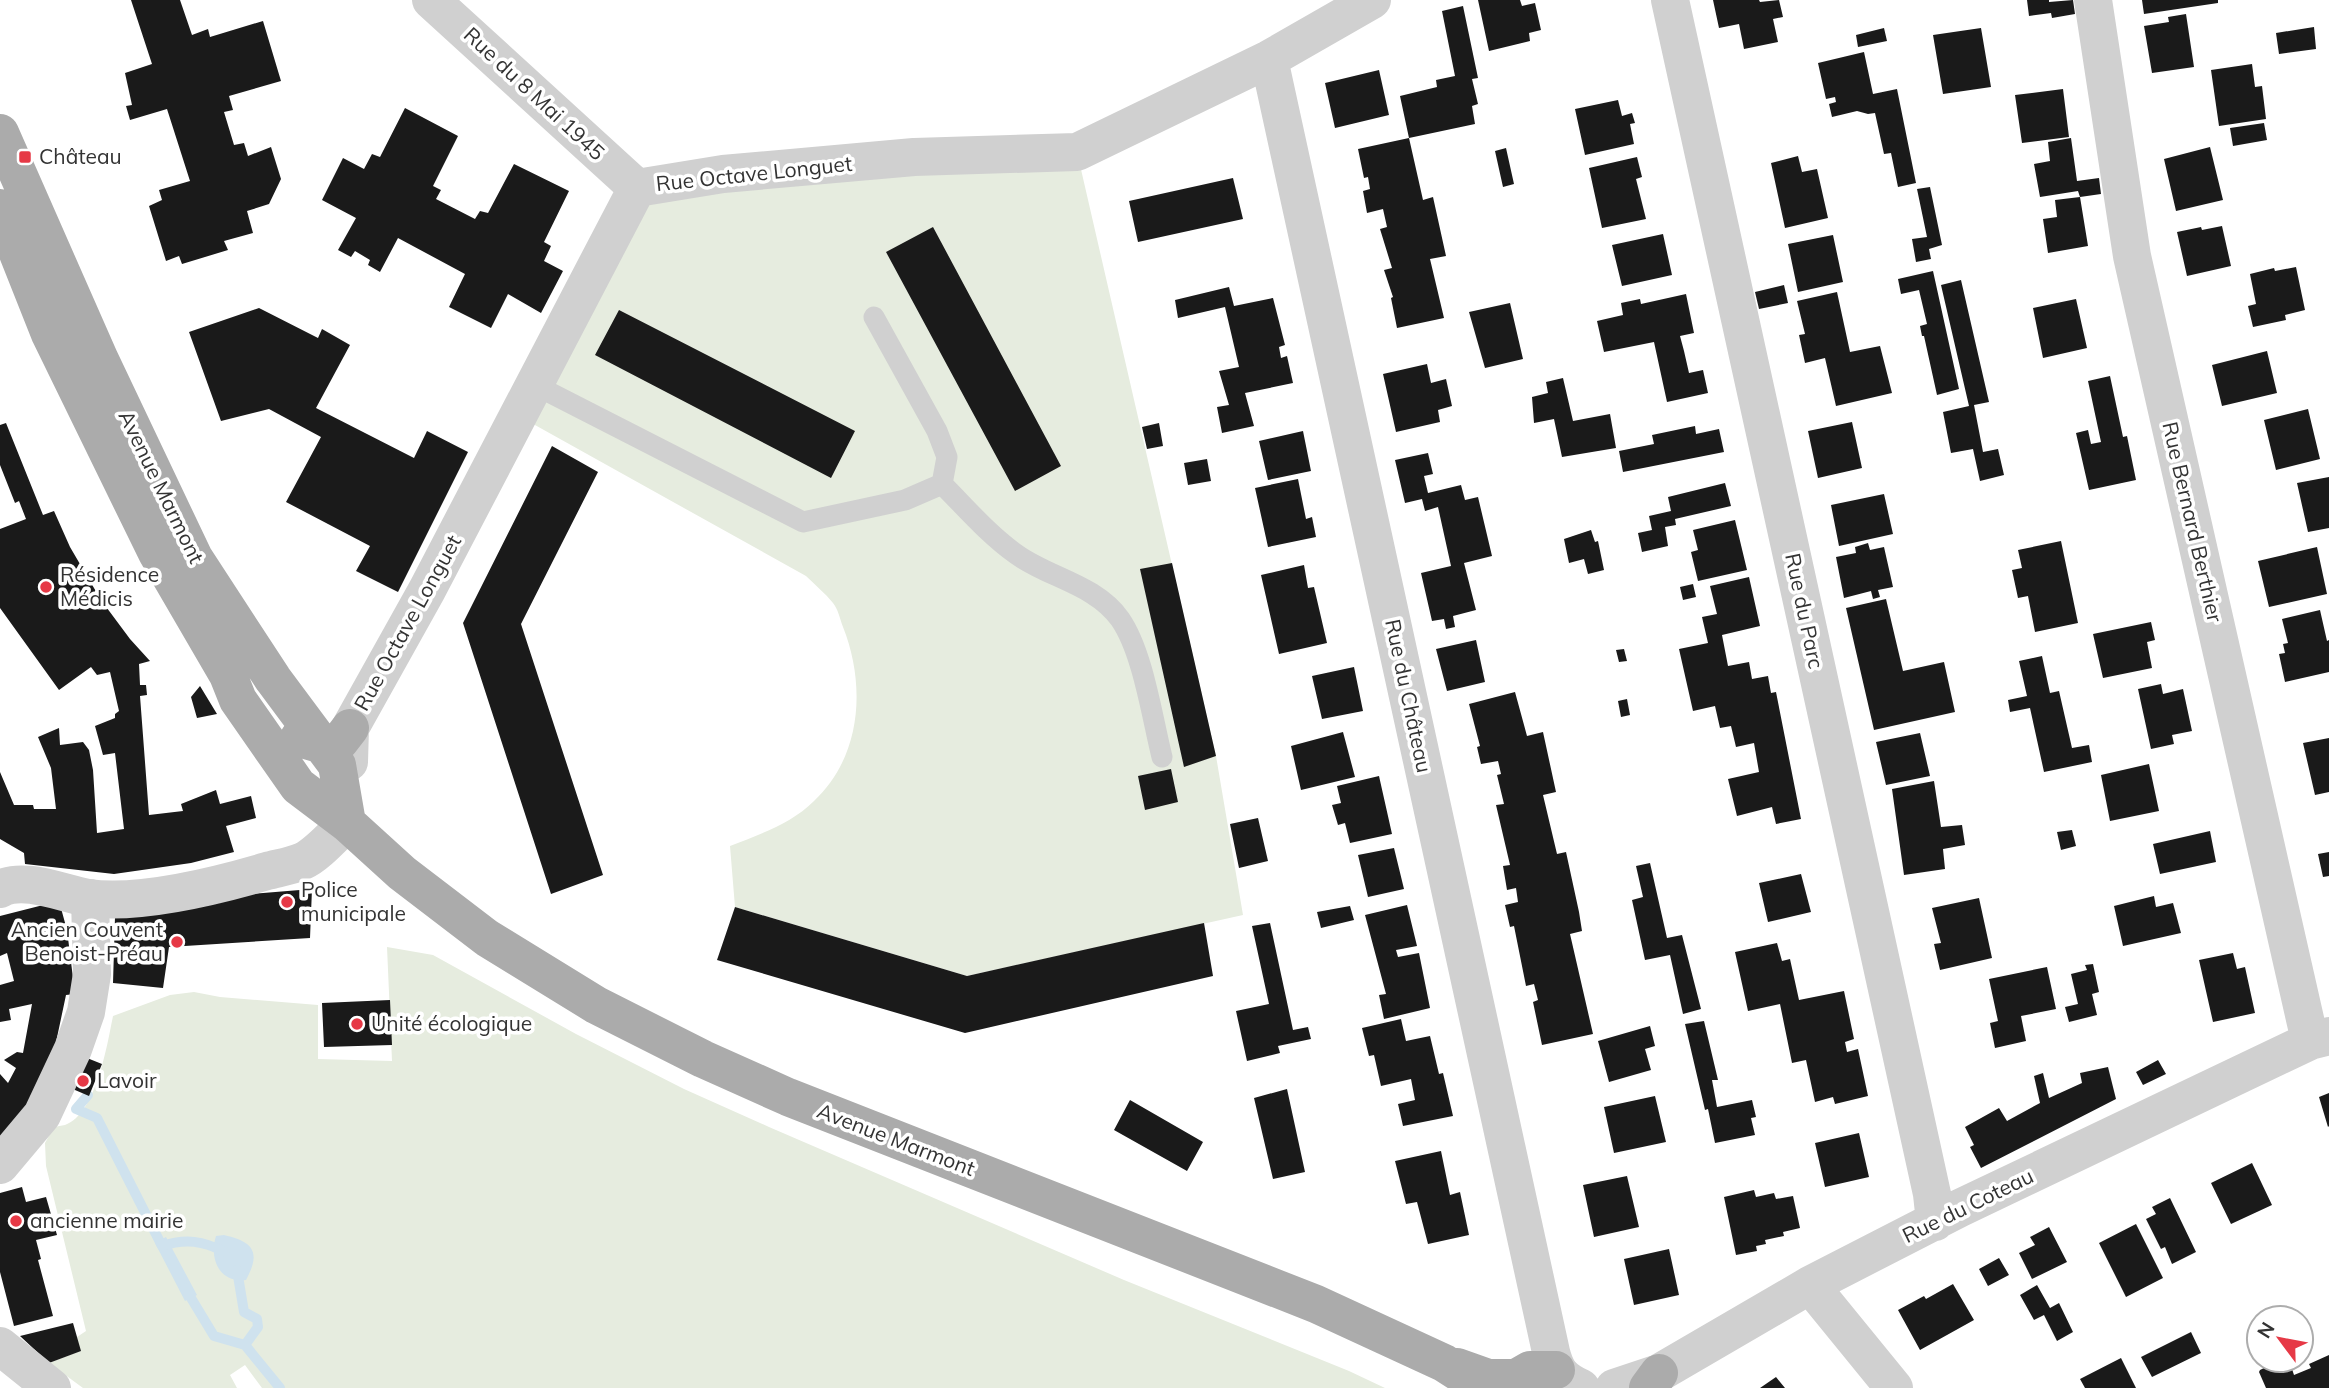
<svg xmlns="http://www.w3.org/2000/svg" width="2329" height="1388" font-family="Mulish,sans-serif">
<rect width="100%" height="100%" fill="#fff"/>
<path fill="#e6ecdf" d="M1077 152 1216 756 1243 915 967 976 735 907 730 846C760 834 791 824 814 801 862 756 866 685 843 627 840 619 838 609 833 603 825 593 815 585 806 576L517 415 637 188Z
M387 947 433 955 576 1034 684 1089 769 1127 1124 1280 1349 1371 1385 1388H262L245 1365 230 1375 237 1388H83L49 1363 80 1351 77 1337 86 1331 46 1166 45 1143 54 1127C58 1126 61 1126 65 1125 96 1114 107 1046 113 1016L170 995 194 992 220 997 318 1005V1059L392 1061Z"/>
<path fill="#cfe2ee" d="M224 1235C254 1242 261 1252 246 1280 219 1283 209 1259 216 1236Z
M166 1237 197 1295 185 1301 155 1243Z"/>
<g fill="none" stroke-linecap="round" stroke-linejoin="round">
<path stroke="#cfe2ee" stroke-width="10" d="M88 1095 76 1109 97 1118 162 1246C186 1238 203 1241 225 1252
M237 1270 244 1312 257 1319 258 1327 245 1345 280 1388
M185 1288 214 1336 245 1345"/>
</g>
<path fill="#1a1a1a" d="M131 0H180L192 35 208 29 210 37 263 21 281 81 229 96 233 110 224 112 234 145 244 143 248 156 271 147 281 179 269 204 247 211 253 233 224 241 228 250 182 264 179 256 166 261 149 206 162 200 159 190 190 181 167 109 130 120 126 106 132 105 125 73 152 64Z
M1478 0H1520L1522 6 1535 3 1541 30 1529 33 1530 41 1489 51Z
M1713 0H1759L1760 2 1779 0 1783 17 1773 19 1778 42 1744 49 1739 24 1719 28Z
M2027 0H2049V2L2073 0 2075 14 2052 18 2051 13 2029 16Z
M2142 0H2218V3L2144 14Z
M1463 6 1478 78 1472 79 1478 104 1472 106 1475 124 1409 138 1400 96 1437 87 1436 80 1455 76 1442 11Z
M2186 14 2194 67 2152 73 2144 26 2169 22 2168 17Z
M2314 27 2316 49 2279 54 2276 33Z
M1884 28 1887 41 1858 47 1856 35Z
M1981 28 1991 87 1943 94 1933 35Z
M1864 52 1873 94 1897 89 1916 183 1898 187 1891 153 1884 154 1875 113 1868 114 1857 111 1832 117 1829 104 1836 102 1835 97 1826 99 1818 63Z
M2252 64 2255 87 2262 86 2266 119 2219 126 2211 70Z
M1379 70 1389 115 1335 128 1325 83Z
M2063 89 2069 137 2022 143 2015 95Z
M1618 100 1622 116 1632 113 1635 123 1630 124 1634 144 1585 155 1575 109Z
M405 108 458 136 433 186 441 190 436 199 475 219 480 211 488 213 514 164 569 191 544 242 551 246 544 261 563 271 541 313 508 294 491 328 449 307 465 274 398 238 380 272 368 265 370 260 355 251 351 257 338 250 356 218 322 200 343 158 364 169 372 154 380 157Z
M2264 123 2267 140 2233 146 2230 128Z
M1409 138 1423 200 1433 197 1446 256 1430 259 1444 318 1397 328 1391 298 1393 297 1384 270 1392 268 1380 229 1387 227 1383 209 1367 213 1363 191 1370 189 1368 177 1364 178 1358 149Z
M2071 138 2077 181 2099 178 2101 194 2080 197 2078 191 2040 197 2034 164 2050 161 2048 142Z
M2210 147 2223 200 2176 211 2164 159Z
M1506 148 1514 184 1503 187 1495 151Z
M1798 156 1802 172 1817 169 1828 218 1785 228 1771 163Z
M1637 157 1642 177 1636 179 1646 219 1602 228 1589 168Z
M1233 178 1243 219 1138 242 1129 201Z
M1930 187 1942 245 1929 249 1931 259 1916 262 1912 239 1927 237 1917 189Z
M2080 197 2088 246 2048 253 2043 219 2057 217 2055 200Z
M2222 226 2231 266 2187 276 2177 232 2201 227 2202 230Z
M933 227 1061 466 1015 491 886 252Z
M1663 234 1672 275 1622 286 1612 245Z
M1833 235 1843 282 1798 292 1788 244Z
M2296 267 2305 310 2285 315 2286 320 2253 327 2248 306 2256 304 2250 274 2274 268 2275 271Z
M1933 271 1959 389 1937 395 1924 336H1922L1920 326 1927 324 1919 290 1901 294 1898 279Z
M1961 280 1989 402 1974 405 1983 452 1998 449 2004 475 1980 481 1973 449 1951 453 1943 412 1969 406 1941 285Z
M1784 285 1788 303 1759 309 1755 292Z
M1229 287 1234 306 1273 298 1285 345 1279 347 1281 358 1287 356 1293 383 1245 393 1254 426 1222 433 1217 407 1229 405 1219 371 1239 367 1225 307 1178 318 1175 300Z
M1837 292 1850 352 1880 346 1892 393 1836 406 1825 358 1805 363 1799 335 1805 334 1797 301Z
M1686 294 1694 333 1680 336 1684 351 1689 373 1703 370 1708 393 1667 402 1654 342 1604 352 1597 321 1623 315 1621 303 1640 299 1641 304Z
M2076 299 2087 348 2043 358 2033 308Z
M1510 303 1523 359 1485 368 1469 312Z
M259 308 318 338 322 329 350 345 316 408 414 458 427 431 468 452 398 592 356 571 370 546 286 502 321 437 269 409 221 421 189 332Z
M619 310 855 431 831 478 595 355Z
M2267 351 2277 393 2222 406 2212 365Z
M1427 364 1431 383 1446 379 1452 406 1438 410 1440 422 1396 432 1383 374Z
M2110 376 2123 437 2127 436 2136 480 2089 490 2076 433 2088 430 2091 444 2101 442 2088 381Z
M1563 378 1573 421 1610 414 1616 448 1562 457 1554 419 1534 423 1532 397 1548 393 1546 382Z
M2308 409 2320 459 2276 470 2264 420Z
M1852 422 1862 468 1818 478 1808 431Z
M6 423 43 515 54 511 70 547 101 600 130 639 150 661 139 664 140 685H146L147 695 140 696 149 815 183 811 181 804 216 790 220 804 251 796 256 818 226 826 234 852 191 863 114 874 25 864 24 853 0 839V772L14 805H33L34 809H56L51 768 38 737 59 728 60 745 83 742 89 750 93 770 97 833 124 829 115 753 103 755 95 726 115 718V714L119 711 110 672 97 675 91 667 59 690 0 608V529L26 519 19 501 15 503 0 465V425Z
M1159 423 1163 446 1147 449 1142 427Z
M1695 426 1696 434 1719 429 1724 452 1623 472 1619 451 1654 444 1652 435Z
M1303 431 1311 471 1268 480 1259 441Z
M552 446 598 472 521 624 603 875 551 894 463 623Z
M1428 453 1433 474 1424 476 1428 493 1461 485 1465 500 1478 497 1492 556 1464 563 1476 610 1453 616 1455 627 1446 629 1444 619 1432 621 1421 573 1451 566 1438 507 1425 511 1422 499 1405 503 1395 460Z
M1207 459 1211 481 1188 485 1184 463Z
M2329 477V528L2308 532 2297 483Z
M1298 479 1306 519 1312 517 1316 537 1268 547 1255 488Z
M1725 483 1731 506 1675 519 1676 525 1665 527 1668 546 1642 552 1638 533 1652 530 1649 516 1671 511 1668 497Z
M1884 494 1893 534 1839 546 1831 505Z
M1735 520 1747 570 1698 581 1691 552 1698 550 1693 530Z
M1591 530 1595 542 1598 541 1604 570 1588 574 1584 559 1569 563 1564 539Z
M2061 541 2078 623 2035 632 2028 596 2018 598 2012 570 2022 568 2018 550Z
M1868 543 1870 550 1884 547 1893 587 1878 590 1880 597 1873 599 1871 591 1844 598 1836 557 1856 553 1855 547Z
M2317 547 2327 594 2269 607 2258 561Z
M1172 563 1216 756 1184 767 1140 569Z
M1304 565 1308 588 1314 587 1327 643 1279 654 1261 575Z
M1749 577 1760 626 1722 635 1728 666 1749 662 1752 679 1768 676 1771 693 1776 692 1801 819 1776 824 1772 807 1737 816 1728 779 1759 772 1754 743 1736 747 1731 726 1720 728 1715 706 1693 711 1679 649 1708 643 1702 617 1717 614 1710 586Z
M1693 584 1696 597 1683 600 1680 587Z
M1886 599 1903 671 1944 662 1955 712 1874 730 1846 608Z
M2320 610 2327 641 2329 640V672L2285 682 2279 654 2285 653 2283 644 2288 643 2282 619Z
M2151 622 2155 640 2147 642 2152 668 2103 678 2093 634Z
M1476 640 1485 682 1447 691 1436 649Z
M1624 649 1627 661 1619 662 1616 650Z
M2042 656 2050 693 2059 691 2072 748 2089 745 2092 762 2044 772 2030 708 2010 712 2008 700 2027 696 2019 661Z
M1354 667 1363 711 1322 719 1312 676Z
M2161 684 2163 694 2183 689 2192 731 2172 735 2174 744 2151 749 2138 689Z
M200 686 217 714 197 718 191 697Z
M1515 692 1527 736 1543 732 1556 792 1543 795 1557 854 1566 852 1579 912 1582 931 1570 934 1593 1034 1542 1045 1533 1002 1538 1000 1534 984 1526 986 1514 926 1510 927 1505 905 1518 902 1516 888 1507 890 1503 866 1510 865 1496 805 1504 804 1497 775 1501 774 1498 761 1481 764 1477 747 1480 746 1469 704Z
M1627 699 1630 715 1621 717 1618 701Z
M1343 732 1355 777 1301 790 1291 746Z
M1920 733 1930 776 1886 785 1876 742Z
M2329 738V792L2315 795 2303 743Z
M2149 764 2159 811 2110 821 2101 775Z
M1171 769 1178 802 1145 810 1138 776Z
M1379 776 1392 834 1350 843 1345 823 1338 825 1332 805 1341 803 1337 786Z
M1934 781 1941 827 1962 825 1965 845 1943 849 1945 869 1904 875 1892 789Z
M1258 818 1268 861 1239 868 1230 824Z
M2072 830 2076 846 2061 850 2057 832Z
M2210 831 2216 862 2160 874 2153 844Z
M1394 848 1404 889 1368 897 1358 855Z
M2329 852V876L2323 877 2318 854Z
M1650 863 1667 938 1682 935 1701 1009 1683 1014 1670 955 1645 960 1632 900 1643 897 1636 866Z
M1801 874 1811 912 1768 922 1759 883Z
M312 889 310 938 169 947 163 988 113 983 115 917 239 895Z
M2154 896 2156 907 2173 903 2181 933 2123 946 2114 906Z
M1979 898 1992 958 1940 970 1934 944 1941 943 1932 908Z
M59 901 67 930 75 994 66 995 55 1047 26 1112 0 1142V1074L8 1083 16 1068 4 1060 17 1052 23 1053 32 1004 9 1009 11 1020 0 1022V985L14 981 7 953 0 956V916Z
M1407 905 1417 946 1396 950 1398 957 1419 953 1430 1008 1384 1019 1379 995 1386 994 1365 915Z
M1350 906 1354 920 1321 928 1317 912Z
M735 907 967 976 1204 923 1213 976 965 1033 717 960Z
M1270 923 1293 1030 1308 1027 1311 1039 1278 1046 1280 1053 1247 1061 1236 1011 1269 1004 1252 926Z
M1777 943 1782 961 1790 959 1799 1000 1844 991 1854 1039 1845 1042 1847 1052 1858 1049 1868 1096 1835 1104 1833 1097 1815 1102 1806 1060 1792 1063 1780 1004 1748 1011 1735 952Z
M2233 953 2237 969 2245 967 2255 1013 2213 1022 2199 960Z
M2093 964 2099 992 2092 994 2097 1015 2069 1022 2065 1007 2078 1004 2071 974 2087 970 2085 965Z
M2047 967 2056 1009 2021 1016 2026 1041 1995 1048 1990 1023 1998 1021 1989 979Z
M390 1000 392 1045 324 1047 322 1003Z
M1401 1019 1406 1041 1430 1036 1439 1074 1443 1073 1453 1116 1403 1126 1398 1104 1415 1100 1411 1079 1381 1086 1374 1055 1369 1056 1362 1028Z
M1704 1021 1718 1080H1712L1717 1107 1752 1100 1756 1117 1751 1118 1755 1135 1715 1143 1708 1109 1705 1110 1685 1024Z
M1650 1026 1655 1046 1645 1049 1651 1070 1609 1082 1598 1041Z
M82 1056 102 1064 89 1096 68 1087Z
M2158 1060 2166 1074 2143 1085 2136 1072Z
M2108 1067 2116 1099 1981 1168 1970 1147 1974 1145 1965 1127 1999 1108 2007 1121 2040 1103 2034 1076 2043 1073 2049 1098 2082 1083 2080 1073Z
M1287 1089 1305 1172 1273 1179 1254 1098Z
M2329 1093V1126L2328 1127 2319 1097Z
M1655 1096 1666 1142 1614 1153 1604 1107Z
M1130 1100 1203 1142 1187 1171 1114 1130Z
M1859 1133 1869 1177 1825 1187 1815 1143Z
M1441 1151 1450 1195 1460 1192 1469 1235 1428 1244 1417 1202 1406 1204 1395 1161Z
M2252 1163 2272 1205 2231 1224 2211 1183Z
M1627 1176 1639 1227 1594 1237 1583 1185Z
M22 1187 26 1202 46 1197 57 1235 36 1240 41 1259 38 1260 53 1316 14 1326 0 1272V1193Z
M1754 1190 1756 1197 1774 1193 1776 1199 1793 1196 1800 1228 1783 1232 1784 1236 1765 1240 1766 1244 1756 1246 1757 1251 1736 1255 1724 1197Z
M2170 1198 2196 1252 2172 1264 2165 1247 2161 1249 2146 1219 2156 1214 2152 1207Z
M2136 1224 2163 1278 2126 1297 2099 1243Z
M2049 1227 2067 1262 2032 1279 2019 1253 2035 1245 2030 1237Z
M1669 1249 1679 1295 1634 1305 1624 1259Z
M1999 1258 2009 1275 1988 1286 1979 1269Z
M1953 1284 1974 1320 1920 1350 1898 1310 1924 1296 1926 1299Z
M2037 1285 2050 1308 2059 1303 2073 1332 2057 1341 2044 1315 2034 1320 2020 1295Z
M73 1323 81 1351 49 1363 20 1336Z
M2191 1332 2201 1353 2152 1377 2141 1357Z
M2329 1355V1388H2266L2259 1372 2260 1370 2280 1360H2289L2294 1375 2311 1368 2309 1364Z
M2121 1358 2136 1388H2085L2080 1379Z
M1776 1377 1785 1388H1760Z"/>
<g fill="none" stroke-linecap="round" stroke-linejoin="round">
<path stroke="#d0d0d0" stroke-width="21" d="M533 384 803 522 905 500 942 484 947 457 937 431 874 317
M942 484C966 508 988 534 1016 554 1049 578 1095 584 1120 619 1143 652 1152 717 1162 757"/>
<path stroke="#d0d0d0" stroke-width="38" d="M431 0 637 188
M1670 0 1932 1194 1935 1222
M2093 0 2132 256 2310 1041
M1269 59 1551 1352C1556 1372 1562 1379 1581 1388
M637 188 723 174 914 157 1077 152 1269 59 1372 0
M349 762 350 728 427 590 637 188
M0 1165 42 1115 73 1049 86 1012 92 974 90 898
M1810 1285 1894 1388
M0 1346 52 1388
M1614 1388 1659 1373 1810 1285 1960 1208 2310 1041 2329 1036"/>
<path stroke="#d0d0d0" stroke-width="38" d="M0 889C24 876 64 894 88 898 141 905 216 886 267 871 278 868 292 866 303 861 317 855 335 834 347 823"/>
<path stroke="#ababab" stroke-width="38" d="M0 133 99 358 194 558 273 679 337 765 347 823
M0 208 50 334 157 553 228 675 238 700 298 786 347 823 402 873 487 938 596 1005 703 1059 788 1097 1316 1304 1444 1363 1483 1388
M299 738 323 745 340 741 350 728
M1457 1367 1488 1378H1516L1530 1370H1556
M1648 1388 1659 1373"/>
</g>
<g fill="#e63946" stroke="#fff" stroke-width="2.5">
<rect x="18" y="150" width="14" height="14" rx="3.5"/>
<circle cx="46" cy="587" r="7"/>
<circle cx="287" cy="902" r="7"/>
<circle cx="177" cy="942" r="7"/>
<circle cx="357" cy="1024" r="7"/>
<circle cx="83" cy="1081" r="7"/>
<circle cx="16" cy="1221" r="7"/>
</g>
<g text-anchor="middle" stroke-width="7" stroke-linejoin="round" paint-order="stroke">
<g font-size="21" fill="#333" stroke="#fff">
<text transform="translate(534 94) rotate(43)" y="7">Rue du 8 Mai 1945</text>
<text transform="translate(754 174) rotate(-6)" y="7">Rue Octave Longuet</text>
<text transform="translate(161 487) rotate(64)" y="7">Avenue Marmont</text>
<text transform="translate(2192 522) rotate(77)" y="7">Rue Bernard Berthier</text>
<text transform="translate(1804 611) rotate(78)" y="7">Rue du Parc</text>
<text transform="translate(408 623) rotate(-61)" y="7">Rue Octave Longuet</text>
<text transform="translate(1408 696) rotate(78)" y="7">Rue du Château</text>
<text transform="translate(896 1140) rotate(21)" y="7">Avenue Marmont</text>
<text transform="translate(1968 1206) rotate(-26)" y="7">Rue du Coteau</text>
</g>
<g font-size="21" fill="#333" stroke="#fff" text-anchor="start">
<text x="39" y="164">Château</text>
<text x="60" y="582">Résidence<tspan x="60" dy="24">Médicis</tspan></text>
<text x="301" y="897">Police<tspan x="301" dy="24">municipale</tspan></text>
<text x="163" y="937" text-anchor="end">Ancien Couvent<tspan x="163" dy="24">Benoist-Préau</tspan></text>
<text x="371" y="1031">Unité écologique</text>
<text x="97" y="1088">Lavoir</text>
<text x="30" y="1228">ancienne mairie</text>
</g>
</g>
<g transform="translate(2280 1339) rotate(302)"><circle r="33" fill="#ffffff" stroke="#adadad" stroke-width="2"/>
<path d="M0-5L12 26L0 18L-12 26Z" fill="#e63946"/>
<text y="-10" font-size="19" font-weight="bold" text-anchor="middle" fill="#333333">N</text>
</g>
</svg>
